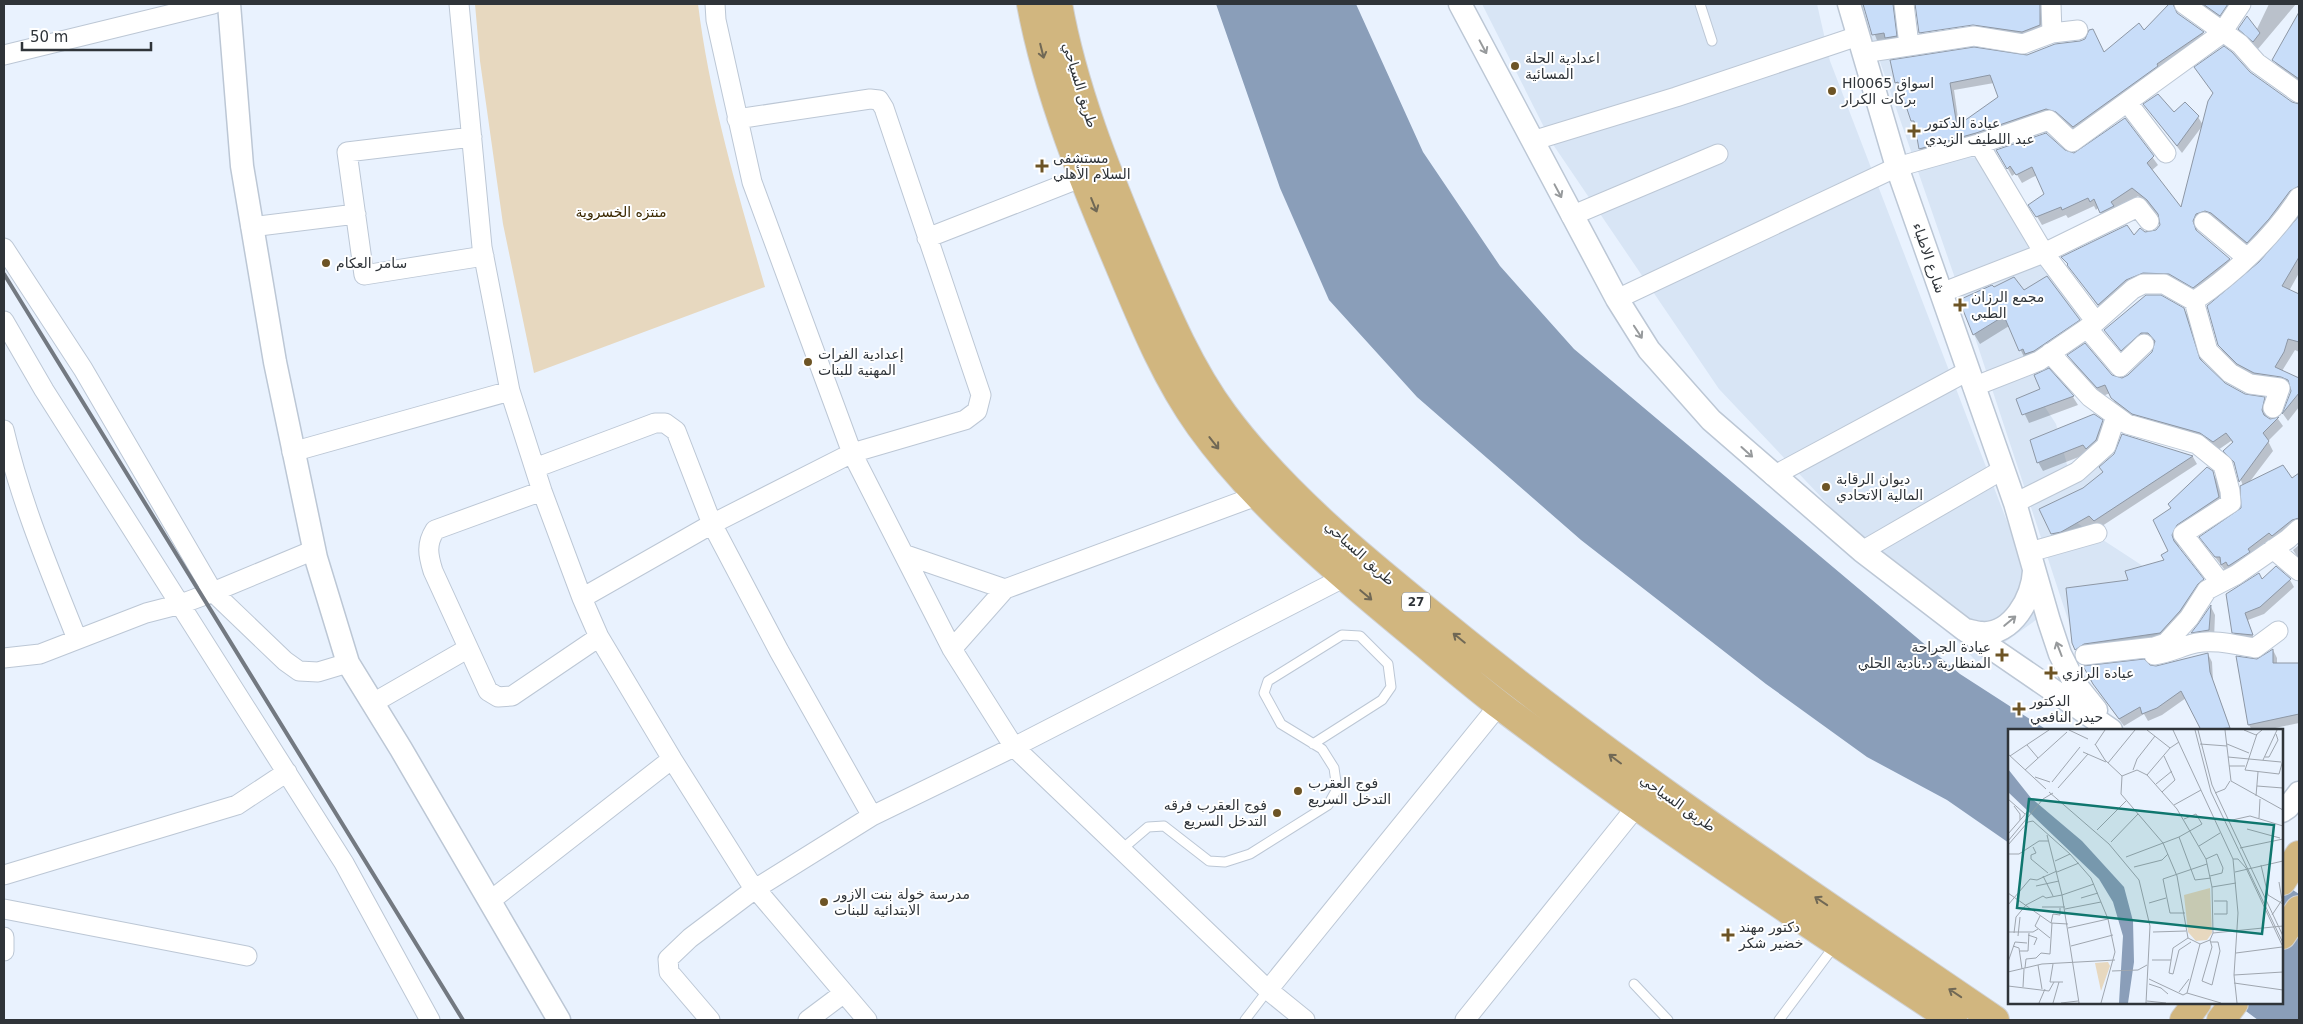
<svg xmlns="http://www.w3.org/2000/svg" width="2303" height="1024" font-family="'DejaVu Sans',Vazirmatn,sans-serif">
<rect width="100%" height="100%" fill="#e9f2fe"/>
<path fill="#d8e5f5" d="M1482 4H1817L1830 61 2043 615 1977 662 1719 389 1552 143Z
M1860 4H1906L1909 37H1935L1938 70 1955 155 1990 160 2092 318 2045 338 2072 394 2043 404 2056 424 2068 468 2092 458 2121 491 2077 523 2149 570 2170 645 2083 665 1965 307Z"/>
<path fill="#e7d8bf" d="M475 4H698C710 101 738 193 765 287L534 373 503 224 480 61Z"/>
<path fill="#8a9eb9" d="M1216 4H1356L1423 152 1500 266 1574 349 1960 674 2047 730H2009V843L1947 800 1867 757 1766 684 1581 540 1417 397 1329 300 1280 188Z
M2282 883 2299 894V1020H2258L2235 1003H2282Z"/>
<path fill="#0003" fill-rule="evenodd" d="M1863 4H1901V45L1878 43Z
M1915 4H2049L2045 34 1925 41 1920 33ZM1979 23V25L1922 34V31Z
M2171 4 2177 14 2203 33 2208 41 2078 135 2062 119 2051 117 1925 157 1920 149 1917 129 1901 90 1896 82 2027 56 2104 53 2144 32ZM1994 83 1999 98 1959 125 1954 90Z
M2197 4H2239L2225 23Z
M2269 4H2296L2258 49 2244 37 2239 29 2256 31Z
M2299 15V83L2279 69 2274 60Z
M2196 68 2249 73 2292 103 2299 104V196L2252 251 2205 220 2197 229V231L2229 259 2234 268 2199 296 2170 281 2103 313 2063 258 2156 231 2161 225 2160 217 2138 196 2115 210 2106 221 2099 207 2096 210 2094 206 2068 218 2066 215 2042 225 2030 205 2046 195 2037 175 2022 183 2016 173 2012 176 1998 151 2064 152 2074 154 2125 119 2158 165 2151 171 2182 210 2214 94Z
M2145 105 2174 114 2198 117 2203 125 2182 153Z
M2299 218V273L2289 291 2299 295V352L2295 350 2282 371 2299 379V407L2288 421 2283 414 2292 391 2291 387 2243 372 2224 354 2219 345 2246 276 2287 235Z
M2024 291 2079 320 2085 330 2026 361 2009 326 1980 344 1974 334Z
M2146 296 2184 309 2189 318 2203 363 2224 384 2244 395 2264 398 2269 407 2266 418 2269 420 2278 419 2283 426 2268 441 2273 451 2248 484 2292 480 2299 474V527L2227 573 2206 545 2242 509 2243 486 2236 466 2225 451 2233 443 2231 441 2218 450 2138 422 2117 407 2110 393 2103 396 2074 364 2069 356 2117 379 2128 377 2153 353 2155 343 2146 341 2126 358 2105 330Z
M2048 370 2073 397 2078 405 2029 423 2018 400 2041 390Z
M2102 421 2107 430 2089 453 2043 471 2038 462Z
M2123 435 2193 457 2197 464 2099 528 2095 523 2056 542 2041 509 2083 489 2104 473 2115 455Z
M2212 472 2220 485 2226 510 2184 537 2178 548 2210 592 2167 646 2083 662 2073 643 2129 581 2166 561 2170 552 2172 509Z
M2299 545V559L2293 550Z
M2262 580H2290L2294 587 2264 614 2248 620 2255 643 2238 640 2233 632Z
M2211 607 2215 615 2214 639 2197 641 2192 633Z
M2273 650 2277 658V664H2299V723L2266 730H2252L2249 725 2238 658 2258 660Z
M2208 654 2212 662 2213 681 2231 730H2203L2186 698 2162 715 2148 721 2144 714 2124 726 2098 691 2149 667H2156Z"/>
<path fill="#c8ddf9" stroke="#8d97a5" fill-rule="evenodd" d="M1863 4H1893L1897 36 1885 38 1884 33 1872 35Z
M1915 4H2040V25L2022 32 1973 25 1919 33Z
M2169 4H2173L2177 13 2204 32 2157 64 2158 66 2073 127 2056 112 2046 109 1976 133 1919 149 1914 121H1911L1898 82 1895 83 1890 60 1974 47 2027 55 2055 44 2080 41 2085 39 2089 30 2093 29 2104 52 2139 23 2144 30ZM1990 75 1998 97 1957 126 1950 83Z
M2203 4H2228L2220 16Z
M2299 12V79L2272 60Z
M2247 16 2260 33 2253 42 2238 29Z
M2224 46 2232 52 2250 72 2292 102 2299 104V186L2290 191 2269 219 2247 243 2211 213 2205 211 2196 214 2193 221 2196 230 2230 259 2193 288 2169 274 2143 273 2126 280 2098 305 2067 265 2068 264 2061 257 2127 225 2134 235 2140 228 2145 232 2156 230 2160 225 2158 214 2147 200 2132 188 2111 202 2114 206 2100 213 2094 199 2090 202 2088 198 2062 210 2061 207 2036 217 2028 205 2044 194 2032 167 2016 175 2010 166 2007 169 1996 150 2046 133 2065 150 2074 153 2125 118 2154 156 2147 163 2181 207 2208 101 2213 93 2194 67Z
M2158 94 2174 112 2185 102 2199 116 2177 146 2143 104Z
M2299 216V257L2282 286 2299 294V342L2288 339 2284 352 2275 367 2299 378V393L2282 414 2291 391 2288 380 2281 377 2254 373 2237 364 2218 345 2207 306 2259 262Z
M2047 276 2080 320 2034 351 2025 354 2023 349 2019 351 2004 316 1973 335 1959 300 1992 285 1994 287 2014 277 2024 290Z
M2146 295H2161L2184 308 2200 359 2225 383 2245 394 2265 397 2262 410 2264 415 2270 419 2279 417 2263 433 2269 441 2239 482 2234 462 2223 451 2233 442 2226 433 2213 442 2200 433 2132 414 2111 398 2105 385 2097 388 2067 355 2085 343 2112 375 2122 378 2128 375 2152 352 2155 341 2148 333H2141L2121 351 2104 330Z
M2049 368 2074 396 2022 415 2016 399 2040 389 2034 375Z
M2094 414 2103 420 2096 440 2086 449 2083 445 2037 463 2030 440Z
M2122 434 2193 456 2094 521 2089 516 2061 532 2051 534 2039 509 2083 488 2103 472 2099 467 2114 454Z
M2283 465 2292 478 2299 473V518L2292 520 2272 536 2269 533 2248 549 2250 552 2230 565 2228 566 2226 562 2221 565 2220 557H2215L2199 537 2241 508 2240 486Z
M2207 467 2213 471 2219 497 2177 525 2172 535 2174 541 2204 579 2198 584 2180 611 2160 633 2084 644 2075 650 2072 643 2066 588 2128 580 2125 571 2164 560 2161 555 2168 551 2153 520 2171 508 2168 504Z
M2276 566 2291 579 2260 607 2245 613 2253 635 2232 633 2226 594 2259 573 2262 579Z
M2211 605 2209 630 2191 633 2198 624Z
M2273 649V663H2299V714L2248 725 2236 656 2257 659Z
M2208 653 2210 672 2230 728 2201 730 2181 691 2157 708 2142 714 2140 707 2119 719 2093 684 2083 666 2144 659 2150 665 2156 666Z"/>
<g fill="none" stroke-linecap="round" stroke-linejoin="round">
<defs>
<path id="service" d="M1700 4 1712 41
M1121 850 1148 827 1164 826 1209 861 1225 862 1250 854 1328 805 1337 789 1334 768 1322 749 1281 724 1264 693 1268 681 1342 635 1360 636 1388 664 1391 687 1382 700 1313 744
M1634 984 1668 1020
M1245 1020 1268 990
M1779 1020 1835 945"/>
<path id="minor" d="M459 4 482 247 510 391 542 491 582 598 599 637 672 759 749 881 867 1020
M715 4 716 20 752 182 852 453 952 649 1014 747 1268 990 1305 1020
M1904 4 1909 45
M2051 4 2052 33
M2184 4 2240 44 2257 63 2299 93
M1863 53 1974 36 2023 44 2052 33 2078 30
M4 55 213 4
M2127 102 2166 153
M472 137 347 152 364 275 484 256
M1532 141 1676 97 1858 36
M1979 144 2044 253 2096 322
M1571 216 1718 154
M2204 222 2246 257
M251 227 356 214
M927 238 1083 177
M4 248 83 369 213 592 285 661 299 671 318 672 348 663
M1941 293 2044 253 2138 207 2149 221
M1617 299 1897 167 1979 144 2049 120 2072 142 2221 34 2241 4
M2194 301 2208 351 2230 373 2250 384 2280 388 2273 408
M4 321 44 390 344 863 430 1020
M2087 328 2120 367 2144 344
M2050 353 2090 397 2127 424 2197 444 2223 465 2230 491 2231 503 2183 534 2220 582
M1973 387 2039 361 2096 322 2133 289 2143 284H2164L2194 301C2234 274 2273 237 2299 197
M4 430C21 503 50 571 77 639
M292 452 510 391
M535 468 655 423H665L676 431 712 524 779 651 872 816
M1773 476 1968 371
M542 491 435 530C426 544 428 555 433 571L488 691 498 697 512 696 599 637
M2015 503 2077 472 2106 446 2116 416
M2273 549 2299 571
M1862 551 2002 470
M2030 552 2097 533
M906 555 1005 589
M582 598 712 524 852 453 965 420 977 411 981 395 884 108 879 100 870 99 737 119
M952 649 1005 589 1259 495
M2085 655 2154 647 2166 643 2189 618 2207 590 2236 575 2288 539 2299 529
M2154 655C2169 653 2182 646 2196 643 2215 639 2236 645 2255 648L2278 631
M4 658 40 654 146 613 181 604 213 592 314 550
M373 703 467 649
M4 875 237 805 287 772
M490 901 672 759
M4 909 247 956
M4 937V951
M1268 990 1499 705
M710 1020 669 972 668 959 690 938 755 889 872 816 1014 747 1345 577
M808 1020 844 993
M1465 1020 1637 806"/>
<path id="tertiary" d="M229 4 242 166 275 362 316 558 348 663 401 749 559 1020
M1460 4 1617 299 1649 350 1711 420 1862 551 1965 630 2111 730
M1849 4 1897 167 2015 503 2049 621 2060 654 2075 684 2096 710
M1966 630C1971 631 1976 633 1981 633 2012 636 2033 597 2034 571
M2282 811 2288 807 2299 793"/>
<path id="primary" d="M1031 4C1048 95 1084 182 1120 267 1143 322 1165 377 1200 426 1256 504 1340 574 1414 635 1443 659 1472 684 1502 707 1648 818 1801 919 1953 1020
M1058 4C1073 88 1106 170 1139 249 1163 305 1187 365 1224 415 1285 497 1368 563 1447 627 1622 770 1809 893 1995 1020
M2282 881 2299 855
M2282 935 2299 910
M2184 1020 2197 1003
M2221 1020 2234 1003"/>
</defs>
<use href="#service" stroke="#bcc7d5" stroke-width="11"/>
<use href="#minor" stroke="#bcc7d5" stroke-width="21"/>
<use href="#tertiary" stroke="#bcc7d5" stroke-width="25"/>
<use href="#primary" stroke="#d1d2d3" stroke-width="30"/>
<use href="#service" stroke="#fff" stroke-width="9"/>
<use href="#minor" stroke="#fff" stroke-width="19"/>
<use href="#tertiary" stroke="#fff" stroke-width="22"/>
<use href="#primary" stroke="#d1b67f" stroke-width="28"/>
<path stroke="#737981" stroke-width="4" d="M4 274 463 1020"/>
</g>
<defs><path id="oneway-shaft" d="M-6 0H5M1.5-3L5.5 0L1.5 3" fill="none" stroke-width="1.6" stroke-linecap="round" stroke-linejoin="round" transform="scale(1.25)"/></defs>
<g stroke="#979a9c">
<use href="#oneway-shaft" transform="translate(1483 47) rotate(62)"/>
<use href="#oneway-shaft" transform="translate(1558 191) rotate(62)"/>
<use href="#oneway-shaft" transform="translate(1638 332) rotate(57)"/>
<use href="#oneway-shaft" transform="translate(1747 452) rotate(42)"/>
<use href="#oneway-shaft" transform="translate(2010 621) rotate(-40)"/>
<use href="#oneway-shaft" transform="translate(2059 649) rotate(-111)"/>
</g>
<g stroke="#706855">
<use href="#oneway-shaft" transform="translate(1042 51) rotate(76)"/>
<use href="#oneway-shaft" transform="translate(1094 205) rotate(68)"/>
<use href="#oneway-shaft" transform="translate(1214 443) rotate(52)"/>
<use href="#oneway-shaft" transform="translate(1366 595) rotate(40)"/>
<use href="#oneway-shaft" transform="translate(1459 638) rotate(-141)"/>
<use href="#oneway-shaft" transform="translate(1615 759) rotate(-143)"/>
<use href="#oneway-shaft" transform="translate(1821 901) rotate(-146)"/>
<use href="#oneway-shaft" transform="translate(1955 993) rotate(-146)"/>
</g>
<g fill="#6d5425" stroke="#fff" stroke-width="2">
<circle cx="1515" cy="66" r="5"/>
<circle cx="1832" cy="91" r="5"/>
<path d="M1911.5 123.5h5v5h5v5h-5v5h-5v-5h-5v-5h5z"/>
<path d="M1039.5 158.5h5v5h5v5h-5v5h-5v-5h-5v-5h5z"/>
<circle cx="326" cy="263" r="5"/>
<path d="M1957.5 297.5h5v5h5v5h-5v5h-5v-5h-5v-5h5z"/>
<circle cx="808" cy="362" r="5"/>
<circle cx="1826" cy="487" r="5"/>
<path d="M1999.5 647.5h5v5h5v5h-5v5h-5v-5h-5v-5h5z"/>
<path d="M2048.5 665.5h5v5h5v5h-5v5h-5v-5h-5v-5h5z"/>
<path d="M2016.5 701.5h5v5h5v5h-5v5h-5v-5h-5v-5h5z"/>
<circle cx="1298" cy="791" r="5"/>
<circle cx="1277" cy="813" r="5"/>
<circle cx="824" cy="902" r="5"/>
<path d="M1725.5 927.5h5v5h5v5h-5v5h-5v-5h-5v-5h5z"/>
</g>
<g text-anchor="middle" stroke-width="4" stroke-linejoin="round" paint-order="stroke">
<rect fill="#fff" stroke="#6d7174" stroke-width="1" x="1402" y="592.5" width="28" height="19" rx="4"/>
<g font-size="12" font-weight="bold" fill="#2f3439">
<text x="1416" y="606">27</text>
</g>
<g font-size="14" fill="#2f3439" stroke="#fff" text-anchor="start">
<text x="1525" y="63">اعدادية الحلة<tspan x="1525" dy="16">المسائية</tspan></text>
<text x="1842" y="88">Hl0065 اسواق<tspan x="1842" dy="16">بركات الكرار</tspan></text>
<text x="1925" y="128">عيادة الدكتور<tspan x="1925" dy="16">عبد اللطيف الزيدي</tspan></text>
<text x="1053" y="163">مستشفى<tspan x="1053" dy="16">السلام الأهلي</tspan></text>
<text x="336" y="268">سامر العكام</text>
<text x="1971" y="302">مجمع الرزان<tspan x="1971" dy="16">الطبي</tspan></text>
<text x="818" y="359">إعدادية الفرات<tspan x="818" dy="16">المهنية للبنات</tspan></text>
<text x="1836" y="484">ديوان الرقابة<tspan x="1836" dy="16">المالية الاتحادي</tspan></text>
<text x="1991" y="652" text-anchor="end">عيادة الجراحة<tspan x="1991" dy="16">المنظارية د.نادية الحلي</tspan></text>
<text x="2062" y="678">عيادة الرازي</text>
<text x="2030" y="706">الدكتور<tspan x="2030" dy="16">حيدر النافعي</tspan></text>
<text x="1308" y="788">فوج العقرب<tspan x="1308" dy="16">التدخل السريع</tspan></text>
<text x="1267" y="810" text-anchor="end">فوج العقرب فرقه<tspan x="1267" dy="16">التدخل السريع</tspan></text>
<text x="834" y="899">مدرسة خولة بنت الازور<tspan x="834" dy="16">الابتدائية للبنات</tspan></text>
<text x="1739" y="932">دكتور مهند<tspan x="1739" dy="16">خضير شكر</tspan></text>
</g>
<g font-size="14" fill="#2f3439" stroke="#fff">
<text transform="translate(1080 85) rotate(73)" y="5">طريق السياحي</text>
<text transform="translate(1929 258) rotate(71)" y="5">شارع الاطباء</text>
<text transform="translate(1360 553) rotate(42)" y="5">طريق السياحي</text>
<text transform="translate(1678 803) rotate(35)" y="5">طريق السياحي</text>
</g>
<g font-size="14" fill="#3c2901" stroke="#fff">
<text x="621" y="217">منتزه الخسروية</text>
</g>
</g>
<g transform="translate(2008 729)">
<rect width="275" height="275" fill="#e9f2fe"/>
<path d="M202 159 204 204 199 211 188 212 180 203 176 166ZM100 233 102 237 93 262 87 234Z" fill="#e7d8bf"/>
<path d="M0 40 23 69 74 112 116 158 125 192 126 233 120 274H111L115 207 105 173 91 150 0 63Z" fill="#8a9eb9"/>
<path fill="none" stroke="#9fa6af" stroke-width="1" d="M61 1 80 10M139 1 162 19M165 1 225 130 230 184 226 246 229 274M187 1 203 63 275 214M190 1 204 56 275 207M217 1 223 52 275 81M236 1 248 6 254 1M249 5 237 41 271 45 275 31M87 15 97 31 114 47M192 15 219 17M219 15 241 24M19 16 30 29M87 16 97 1M75 23 98 33M0 25 38 60M2 27 41 1M220 28 273 33M257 28H261L270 11 268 5M255 31 269 1M100 34 127 1M221 37H237M17 41 59 3M125 41 129 30 147 7M129 41 139 46 169 80 198 130 204 158 205 204 202 211 192 215 180 209 169 147 155 114 113 65 114 47ZM139 46 162 19 171 13M27 48 42 53M44 53 72 18M148 55 164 42M249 57 275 59M50 59 80 25M41 63 101 115 131 151 142 197 138 274M154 63 167 51 156 27M207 64 217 60 222 52M248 67 250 43M0 70 17 85M166 76 193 61M6 77 12 85V91M251 89 252 70M220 92 242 87 275 97M239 100 272 109M89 101 118 72M0 105 20 82M39 106 54 166 71 274M171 108 187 151 203 149M0 112 35 70 45 64M103 113 130 85M0 116 20 93 25 92 62 125 83 149 100 190 107 223 93 274M191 117 212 104M25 118 28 124 23 126V130L40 144M232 119 275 110M0 125H11L31 112H40M118 128 171 108 194 95 188 85 176 90M198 130 209 125 215 139 214 144 202 147M225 130H230L238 139 275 218M47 132 62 125M253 136 260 166 275 175M126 138 154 131 160 125M49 143 71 134M227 143 275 132M35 147 45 167M28 157 51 152M204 158 228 154M0 164 43 194 60 195M73 169 90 164M141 174 158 169M0 176 22 150 29 151 49 142M34 178H57M57 180 93 173M177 184H162L155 150 199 135M206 185H219V172H206M264 186 274 171 271 153M32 187 27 197 42 209M43 194 45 185 52 186V179M60 199 100 190M0 203H25L30 200M145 203 178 202M6 204 8 188 18 176 35 167 38 169 54 166 86 155M205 204 275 197M20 206 29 209 26 216M10 207 12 188M180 209 165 219 161 244 165 245 171 221 183 213M202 211 204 218 194 252 204 256 212 222 210 213H203M5 217 11 219 14 240M63 217 105 206M12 222H20L21 204M228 224 274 218M144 231H163M0 233 7 213 19 214M45 235 42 253H55M30 236 34 260M17 239 18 230 28 229 33 224 42 225 44 194M104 242 130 241 139 236M0 243 34 235 107 231M226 246 275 243M141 250 175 266 179 264 213 274M226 254 275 261M141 255 153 259 160 265M0 257 41 262 46 253M15 258 16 240M171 263 181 250M179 264 192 215M139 272 158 274M31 274 37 260M45 274 51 253M53 274 70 272"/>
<path fill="#0f766e" fill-opacity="0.15" stroke="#0f766e" stroke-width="2.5" d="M21 70 266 96 254 205 9 179Z"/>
<rect width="275" height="275" fill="none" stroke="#2f3439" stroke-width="2.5"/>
</g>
<rect width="2303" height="1024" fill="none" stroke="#2f3439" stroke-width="10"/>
<path d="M22 42v8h129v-8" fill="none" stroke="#2f3439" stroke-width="2.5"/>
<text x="30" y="42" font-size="15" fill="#2f3439" stroke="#ffffff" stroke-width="4" paint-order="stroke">50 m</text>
</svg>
